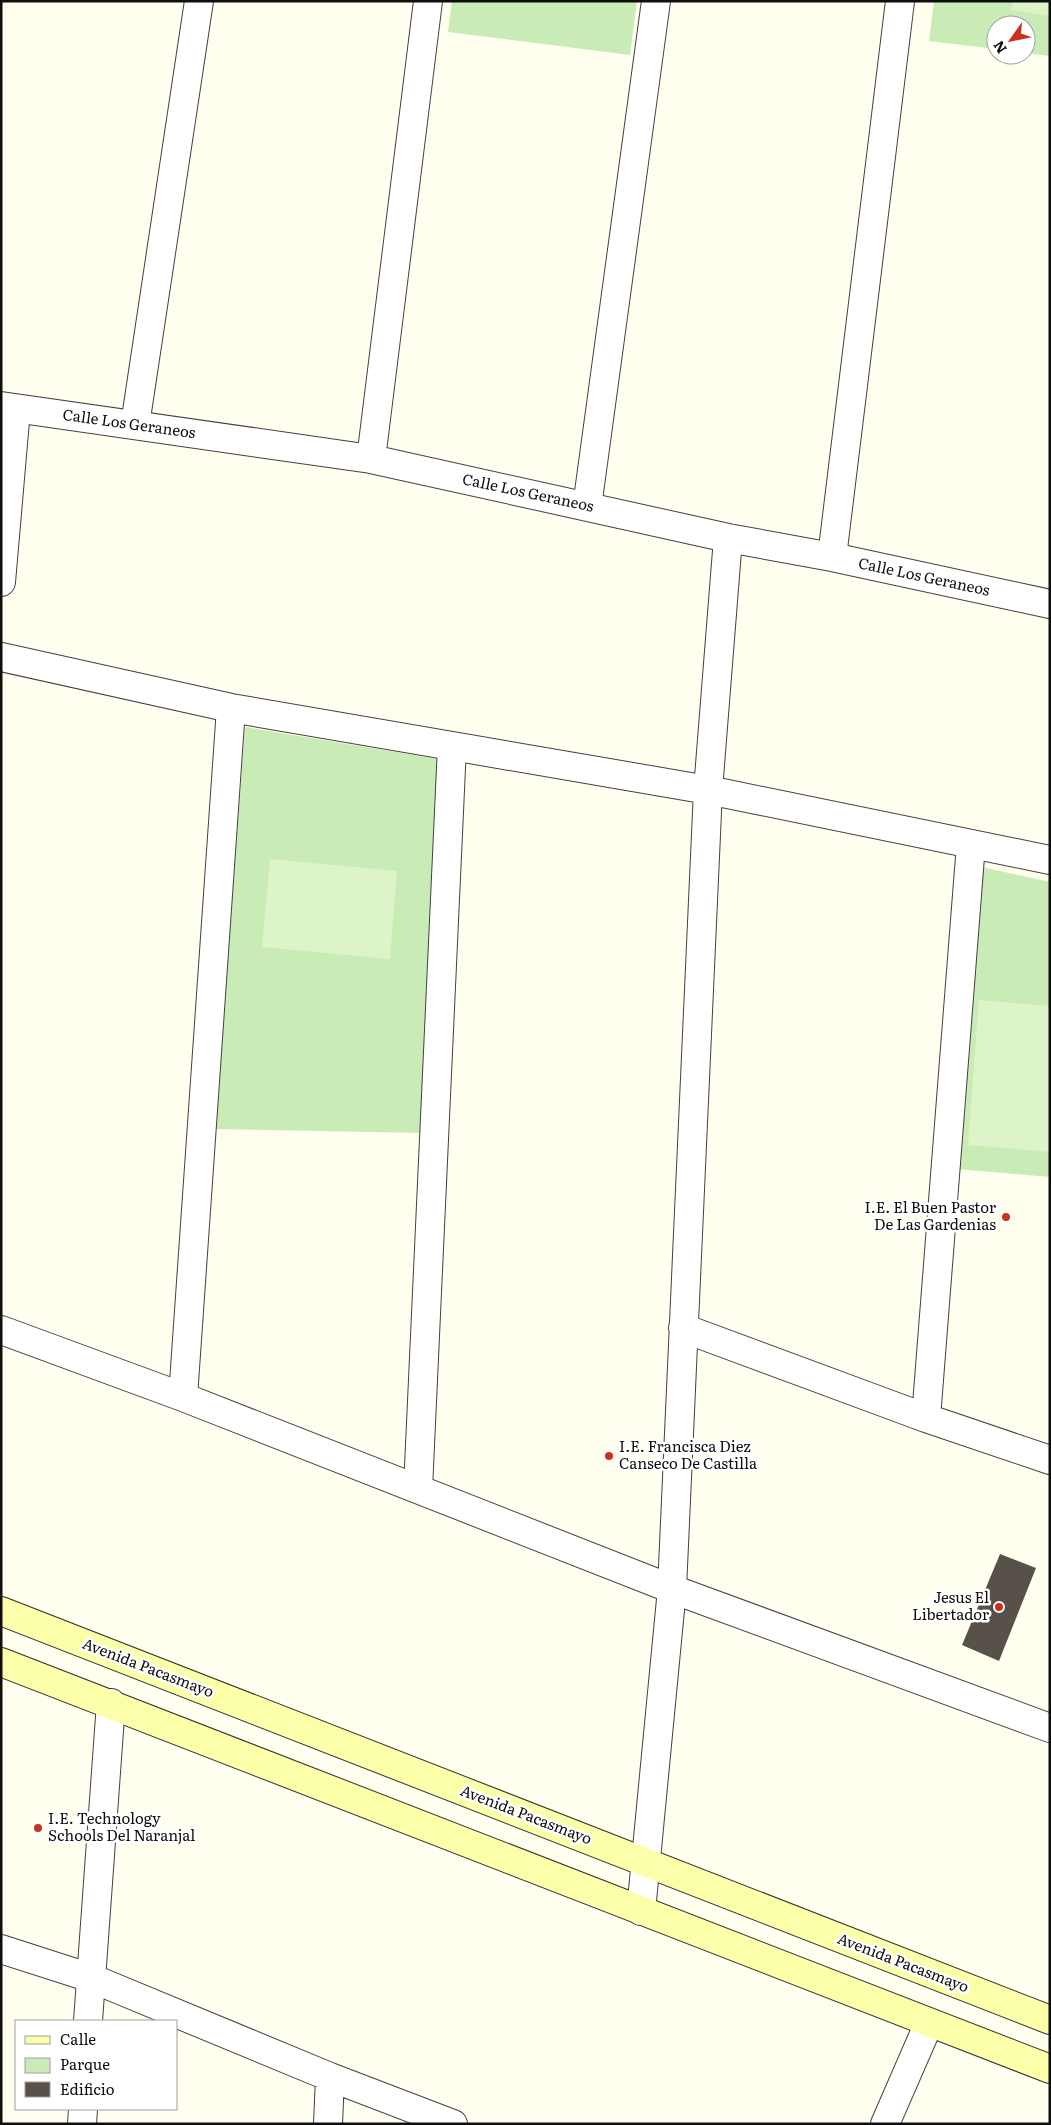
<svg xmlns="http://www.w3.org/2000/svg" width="1051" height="2125" font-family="Literata,serif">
<rect width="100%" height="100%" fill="#fffeef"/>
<path fill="#c9ecb6" d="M452 1H637L630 55 448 32Z
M934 1H1050V56L1026 53V25H996V49L929 41Z
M245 727 438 759 422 1133 215 1129Z
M973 865 1050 882V1177L957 1169Z"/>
<path fill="#ddf3c8" d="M1012 1H1050V16L1011 10Z
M270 859 397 871 390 959 262 947Z
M979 1000 1050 1006V1152L968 1145Z"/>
<path fill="#57514a" d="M1000 1554 1036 1568 999 1661 962 1645Z"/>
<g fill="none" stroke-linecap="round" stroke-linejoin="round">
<defs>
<path id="street" d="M1 406 371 459 728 538 832 557 1050 604
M135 425 199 1
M371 459 428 1
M587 507 656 1
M832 557 900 1
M1 582 16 409
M1 657 231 708 708 790 1050 860
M683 1328 926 1418 1050 1460
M1 1330 183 1397 672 1589 1050 1728
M183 1397 231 708
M926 1418 971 844
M418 1489 452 746
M641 1911 672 1589 708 790 728 538
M1 1949 91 1978 330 2077 453 2124
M88 2021 111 1703
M82 2124 83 2109
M328 2124 330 2077
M885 2124 929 2023"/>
<path id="secondary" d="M1 1611 1050 2020
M1 1662 1050 2069"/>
</defs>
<use href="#street" stroke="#414141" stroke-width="30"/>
<use href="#secondary" stroke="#303030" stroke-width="30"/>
<use href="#street" stroke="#fff" stroke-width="28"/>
<use href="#secondary" stroke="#fbffaa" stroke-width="28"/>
</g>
<g fill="#c7311d" stroke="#fff" stroke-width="2">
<circle cx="1006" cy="1217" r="5"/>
<circle cx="609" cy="1456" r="5"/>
<circle cx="999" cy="1607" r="5"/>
<circle cx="38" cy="1828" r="5"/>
</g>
<g text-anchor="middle" stroke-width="5" stroke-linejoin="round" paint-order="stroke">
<g font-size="15" fill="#0e0e0e" stroke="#fff">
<text transform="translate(129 424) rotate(8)" y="5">Calle Los Geraneos</text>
<text transform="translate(528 493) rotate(12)" y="5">Calle Los Geraneos</text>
<text transform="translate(924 577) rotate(12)" y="5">Calle Los Geraneos</text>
<text transform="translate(148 1668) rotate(21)" y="5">Avenida Pacasmayo</text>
<text transform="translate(526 1815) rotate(21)" y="5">Avenida Pacasmayo</text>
<text transform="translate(903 1963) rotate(21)" y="5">Avenida Pacasmayo</text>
</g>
<g font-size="15" fill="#0e0e0e" stroke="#fff" text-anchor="end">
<text x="996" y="1213">I.E. El Buen Pastor<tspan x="996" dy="17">De Las Gardenias</tspan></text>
<text x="619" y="1452" text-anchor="start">I.E. Francisca Diez<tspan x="619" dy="17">Canseco De Castilla</tspan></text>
<text x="989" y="1603">Jesus El<tspan x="989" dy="17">Libertador</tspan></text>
<text x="48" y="1824" text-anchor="start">I.E. Technology<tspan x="48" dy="17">Schools Del Naranjal</tspan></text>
</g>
</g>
<rect width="1051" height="2125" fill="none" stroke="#0e0e0e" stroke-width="5"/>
<rect x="15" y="2020" width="162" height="90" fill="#ffffff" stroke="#9f9f9f"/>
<rect x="25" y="2036" width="25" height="8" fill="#fbffaa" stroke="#9f9f9f"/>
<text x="60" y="2045" font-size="15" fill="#0e0e0e">Calle</text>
<rect x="25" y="2058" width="25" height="15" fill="#c9ecb6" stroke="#9f9f9f"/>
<text x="60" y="2070" font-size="15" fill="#0e0e0e">Parque</text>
<rect x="25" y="2082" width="25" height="15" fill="#57514a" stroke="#9f9f9f"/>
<text x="60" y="2095" font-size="15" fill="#0e0e0e">Edificio</text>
<g transform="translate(1011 40) rotate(237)"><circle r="24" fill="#ffffff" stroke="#9f9f9f"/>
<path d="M0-4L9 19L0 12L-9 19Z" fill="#c7311d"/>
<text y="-8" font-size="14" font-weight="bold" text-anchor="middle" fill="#0e0e0e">N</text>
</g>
</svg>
